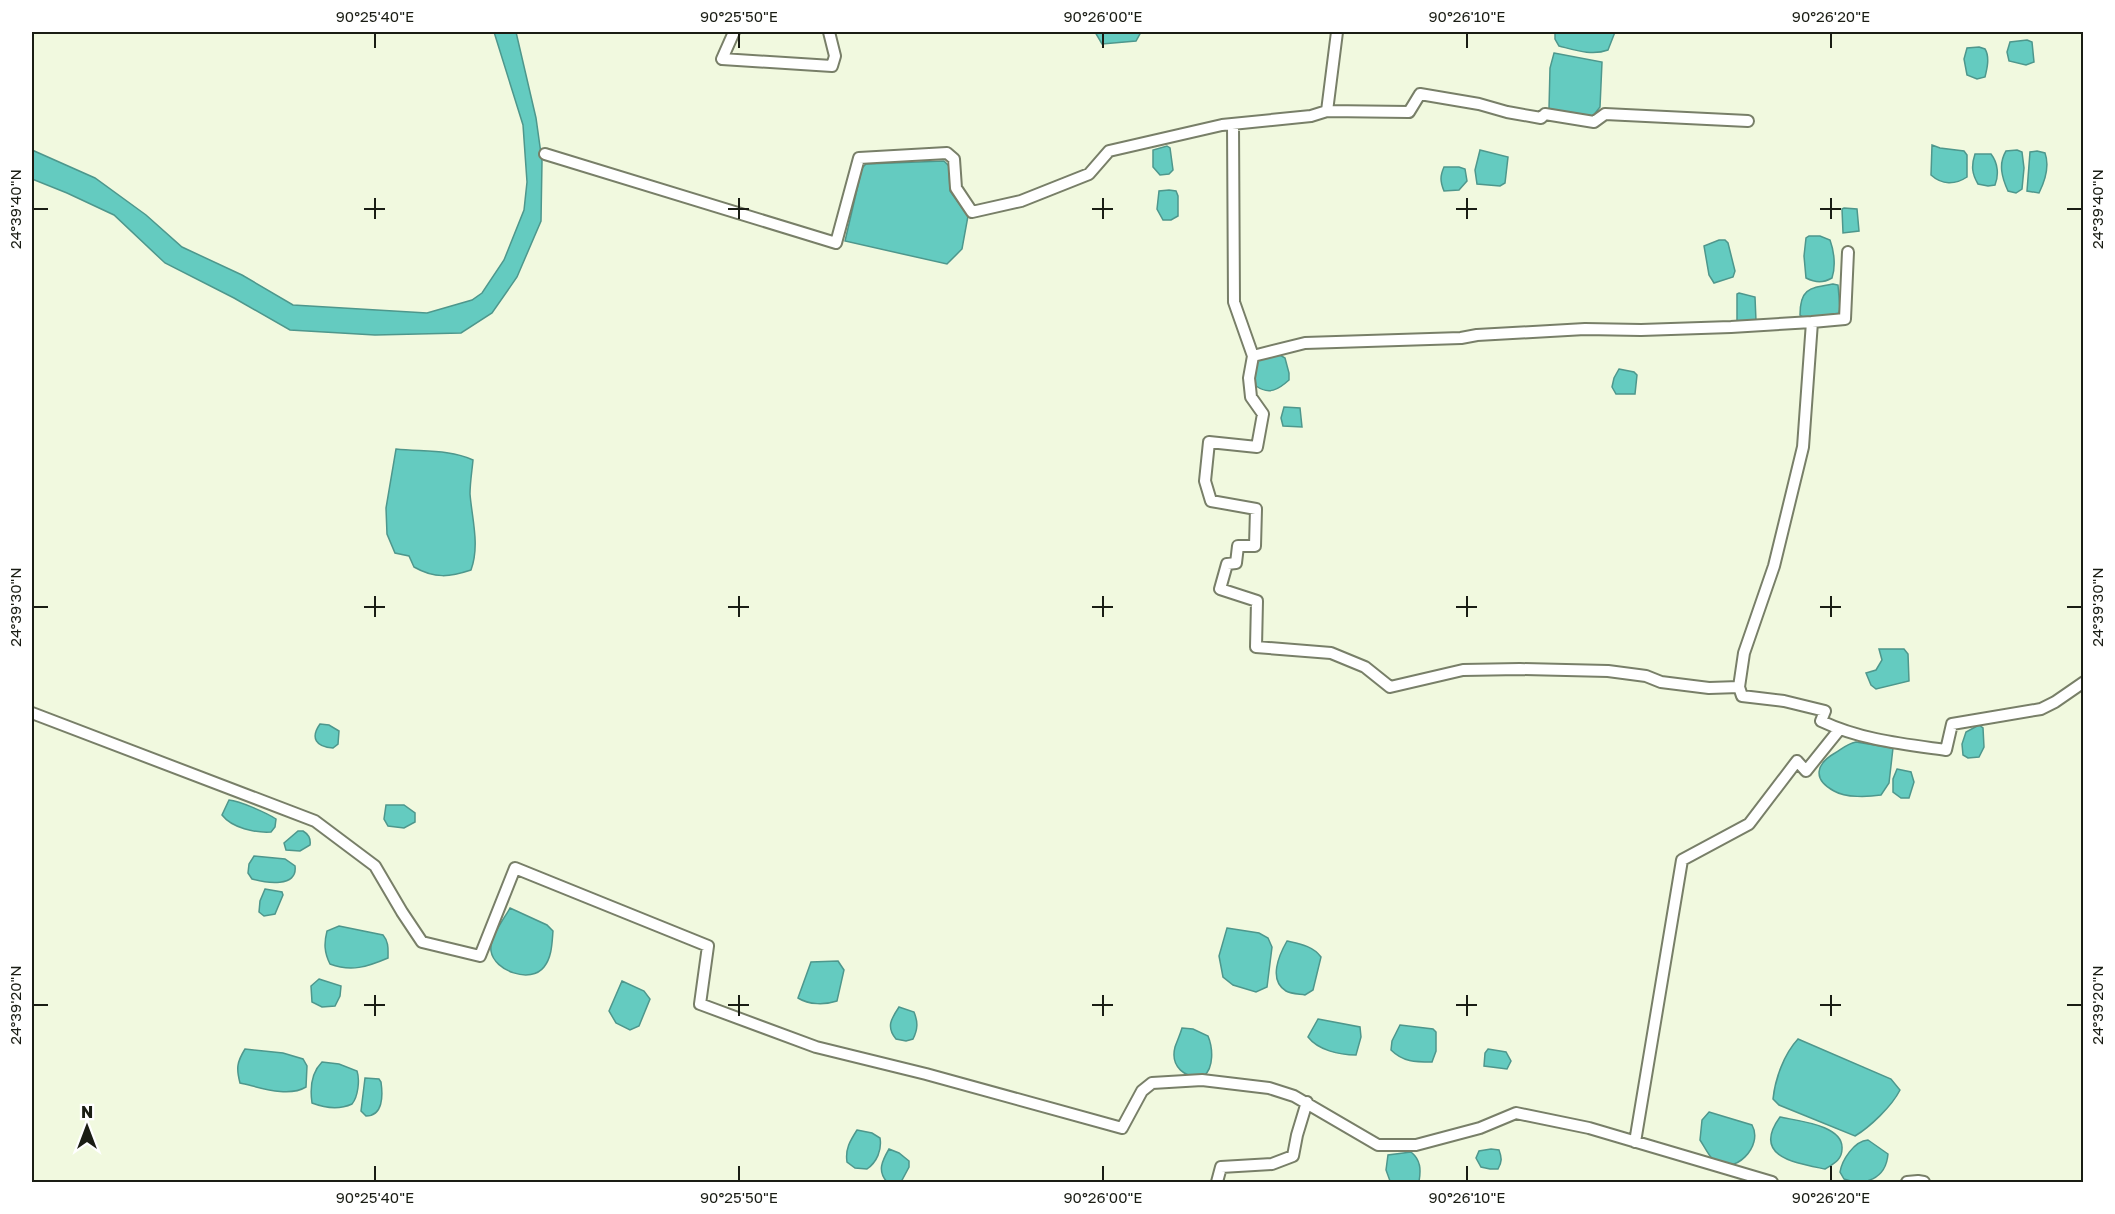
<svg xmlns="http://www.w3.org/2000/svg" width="2115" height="1214" font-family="'Golos Text',sans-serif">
<rect width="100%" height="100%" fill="#f1f9df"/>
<path fill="#64cbc0" stroke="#4e978c" stroke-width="1.5" d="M494 32H516L536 118 542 161 541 221 517 277 492 313 461 333 375 335 290 330 234 298 165 263 114 215 67 193 32 179V150L95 178 146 215 182 247 242 275 293 305 427 313 472 300 482 293 504 260 524 210 527 182 523 125Z
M1095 32H1141L1136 41 1102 44Z
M1555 32H1615L1608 50C1592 56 1575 50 1559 46L1555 39Z
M2027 40 2032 42 2034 62 2026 65 2009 61 2007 52 2010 42Z
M1979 47 1985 49C1990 57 1987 69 1985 77L1977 79 1967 75 1964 59 1967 48Z
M1554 53 1602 62 1600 107 1593 116 1549 109 1550 68Z
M1932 145 1940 148 1964 151 1967 155V177C1955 185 1942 185 1931 175Z
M1167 146 1170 148 1173 170 1169 174 1160 175 1153 167V150Z
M1480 150 1508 157 1505 183 1500 186 1477 184 1475 170Z
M2017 150 2022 152 2024 168 2022 189 2016 193 2008 191C2002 178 1998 164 2006 151Z
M2037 151 2045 153C2050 167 2045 181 2039 193L2027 191 2030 152Z
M1975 154H1991C1998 163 1999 175 1995 185L1988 186 1978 184C1972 174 1971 166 1975 154Z
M944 161 949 166 950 191 968 216 962 249 947 264 845 241 862 168 866 164Z
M1444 167H1459L1465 169 1467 181 1459 190 1444 191C1440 181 1440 176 1444 167Z
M1169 190 1176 191 1178 196V216L1171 220H1163L1157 209 1159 191Z
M1844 208 1857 209 1859 231 1843 233 1842 209Z
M1809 236H1820L1830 240C1834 251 1836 266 1832 278 1823 283 1816 283 1806 278L1804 256 1806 238Z
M1719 240H1725L1728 243 1735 271 1733 277 1714 283 1709 275 1704 246Z
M1833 284 1838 285 1840 309 1839 313 1806 319 1800 315C1800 288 1810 288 1833 284Z
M1739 293 1755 297 1756 321 1737 322V294Z
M1271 355H1280L1285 358 1289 373V380C1278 390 1269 395 1256 386 1253 368 1251 358 1271 355Z
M1619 369 1634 372 1637 375 1635 394H1616L1612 387 1614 378Z
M1284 407 1300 408 1302 427 1283 426 1281 418Z
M396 449C422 452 449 449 473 460 472 471 470 483 470 494 472 519 480 545 471 570 450 577 435 579 414 567L409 556 395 553 387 534 386 508Z
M1879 649H1904L1908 654 1909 681 1876 689 1871 685 1866 673 1876 670 1882 660Z
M320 724 329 725 339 731 338 744 333 748C316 747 310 738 320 724Z
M1979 725 1983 728 1984 747 1979 757 1968 758 1963 755 1962 744 1966 732Z
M1856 742 1893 748 1889 783 1881 795C1868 797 1846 798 1834 791 1812 779 1816 764 1835 753 1843 748 1847 744 1856 742Z
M1897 769 1911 772 1914 782 1909 798H1901L1893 792V779Z
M229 800C240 801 267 813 276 819L275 827 271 832C255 833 232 828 222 815Z
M386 805H404L415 813V822L404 828 388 826 384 819Z
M298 831H303C308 834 311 839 310 845L300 851 286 850 284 843Z
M254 856 285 859 295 866C298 888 266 883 252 879L248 873 249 864Z
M265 889 282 892 283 895 275 914 264 916 259 912 260 901Z
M510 908 547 925 553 931C552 943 552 957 544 967 531 984 494 971 491 951 489 938 504 919 510 908Z
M339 926 383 935C389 942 388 949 388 958 367 967 351 972 330 964 324 952 324 943 327 931Z
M1227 928 1259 933 1268 938 1272 947 1267 987 1256 992 1233 985 1223 977 1219 956Z
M1287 941C1300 944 1313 946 1321 957L1313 990 1305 995C1299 994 1291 994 1286 991 1268 980 1279 955 1287 941Z
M838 961 844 970 837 1001C825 1005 809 1005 798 998L811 962Z
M319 979 341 986 340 996 335 1006 322 1007 312 1002 311 986Z
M622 981 644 991 650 999 639 1026 630 1030 616 1023 609 1011Z
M899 1007 914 1012C918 1022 918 1029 913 1039L906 1041 896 1039C886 1027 891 1019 899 1007Z
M1318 1019 1360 1027 1361 1037 1356 1055C1339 1055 1318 1050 1308 1037Z
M1400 1025 1433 1029 1436 1032V1051L1432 1062C1415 1062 1403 1062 1391 1050L1392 1041Z
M1182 1028 1193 1029 1208 1036C1213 1048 1214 1067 1204 1076 1185 1079 1170 1067 1175 1047 1177 1041 1180 1035 1182 1028Z
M1798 1039 1891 1079 1900 1090C1892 1106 1870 1127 1855 1136L1779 1105 1773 1099C1775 1079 1784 1054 1798 1039Z
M245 1049 283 1053 303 1059 307 1066 306 1087C288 1098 259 1087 240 1083 236 1068 237 1062 245 1049Z
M1488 1049 1506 1052 1511 1061 1507 1069 1484 1066 1485 1053Z
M322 1062 339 1064 357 1071C360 1080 358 1097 352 1104 339 1110 325 1108 312 1103 310 1089 311 1073 322 1062Z
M365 1078 379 1079 381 1082C383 1096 383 1116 366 1116L361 1111Z
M1709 1112 1752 1125C1764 1146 1734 1177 1714 1161 1709 1156 1704 1146 1700 1140L1702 1120Z
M1780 1117C1798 1121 1844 1125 1842 1149 1842 1160 1833 1164 1825 1169 1796 1163 1751 1157 1780 1117Z
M857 1130 872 1133 880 1138C882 1150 877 1162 867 1169L855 1168 847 1162C845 1149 850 1141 857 1130Z
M1868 1140 1888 1154C1886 1179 1864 1187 1844 1179L1840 1172C1842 1160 1854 1141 1868 1140Z
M889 1149 899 1153 909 1161V1167L901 1182H887C877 1171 882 1161 889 1149Z
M1491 1149 1499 1150C1502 1158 1502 1162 1498 1169H1490L1481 1167 1476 1158 1479 1151Z
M1411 1152C1421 1160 1421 1170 1419 1182H1393L1390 1181 1386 1170 1388 1155Z"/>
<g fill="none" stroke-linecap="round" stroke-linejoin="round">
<defs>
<path id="minor" d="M734 32 722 59 832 66 835 56 829 32
M1327 111 1409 112 1420 94 1479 104 1507 112 1541 118 1545 114 1594 122 1605 114 1748 121
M1233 124 1234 302 1253 356 1249 378 1251 397 1263 414 1257 447 1209 442 1205 481 1211 501 1256 509 1255 546H1238L1236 563 1227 564 1220 589 1257 601 1256 647 1331 653 1365 667 1390 687 1463 670 1520 669 1608 671 1646 676 1661 682 1709 688 1739 687
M545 154 836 243 859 158 947 153 954 159 956 188 972 212 1021 201 1089 174 1109 151 1222 125 1311 116 1327 111 1337 32
M1848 252 1845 319 1812 322 1803 447 1774 566 1744 653 1739 687 1742 696 1784 701 1825 711 1821 721C1861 740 1903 744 1946 750L1952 724 2041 709 2055 702 2084 682
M1253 356 1305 343 1461 338 1477 335 1585 329 1641 330 1731 327 1812 322
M32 713 315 821 375 866 402 912 422 942 480 956 515 868 708 946 700 1004 816 1047 926 1074 1122 1128 1142 1091 1152 1083 1202 1080 1269 1088 1294 1096 1378 1145H1416L1480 1128 1516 1113 1589 1128 1772 1182
M1635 1142 1682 860 1749 824 1797 761 1806 771 1839 730
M1217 1182 1221 1167 1272 1164 1293 1156 1297 1135 1307 1102
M1907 1182 1918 1181 1924 1182"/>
</defs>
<use href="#minor" stroke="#787f68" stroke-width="14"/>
<use href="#minor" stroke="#fff" stroke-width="10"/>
</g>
<path fill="none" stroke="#1a1d14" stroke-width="2" d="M375 33V48M739 33V48M1103 33V48M1467 33V48M1831 33V48M375 198V219M739 198V219M1103 198V219M1467 198V219M1831 198V219M33 209H48M364 209H385M728 209H749M1092 209H1113M1456 209H1477M1820 209H1841M2067 209H2082M375 596V617M739 596V617M1103 596V617M1467 596V617M1831 596V617M33 607H48M364 607H385M728 607H749M1092 607H1113M1456 607H1477M1820 607H1841M2067 607H2082M375 995V1016M739 995V1016M1103 995V1016M1467 995V1016M1831 995V1016M33 1005H48M364 1005H385M728 1005H749M1092 1005H1113M1456 1005H1477M1820 1005H1841M2067 1005H2082M375 1166V1181M739 1166V1181M1103 1166V1181M1467 1166V1181M1831 1166V1181"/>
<rect width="2115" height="1214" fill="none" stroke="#ffffff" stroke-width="66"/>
<g transform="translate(87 1127)" stroke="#ffffff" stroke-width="4.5" paint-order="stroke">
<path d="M0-4.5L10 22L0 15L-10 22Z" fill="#1a1d14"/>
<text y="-9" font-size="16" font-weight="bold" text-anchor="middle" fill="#1a1d14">N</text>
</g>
<rect x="33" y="33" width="2049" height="1148" fill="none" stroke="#1a1d14" stroke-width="2"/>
<g font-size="15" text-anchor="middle" fill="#1a1d14">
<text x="375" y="22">90°25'40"E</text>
<text x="739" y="22">90°25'50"E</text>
<text x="1103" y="22">90°26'00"E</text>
<text x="1467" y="22">90°26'10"E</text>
<text x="1831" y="22">90°26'20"E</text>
<text transform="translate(16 209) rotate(-90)" y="5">24°39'40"N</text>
<text transform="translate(2098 209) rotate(-90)" y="5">24°39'40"N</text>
<text transform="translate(16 607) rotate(-90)" y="5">24°39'30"N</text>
<text transform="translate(2098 607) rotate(-90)" y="5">24°39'30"N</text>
<text transform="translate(16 1005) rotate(-90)" y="5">24°39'20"N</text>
<text transform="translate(2098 1005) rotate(-90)" y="5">24°39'20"N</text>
<text x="375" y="1203">90°25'40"E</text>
<text x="739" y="1203">90°25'50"E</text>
<text x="1103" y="1203">90°26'00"E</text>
<text x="1467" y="1203">90°26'10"E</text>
<text x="1831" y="1203">90°26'20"E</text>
</g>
</svg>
